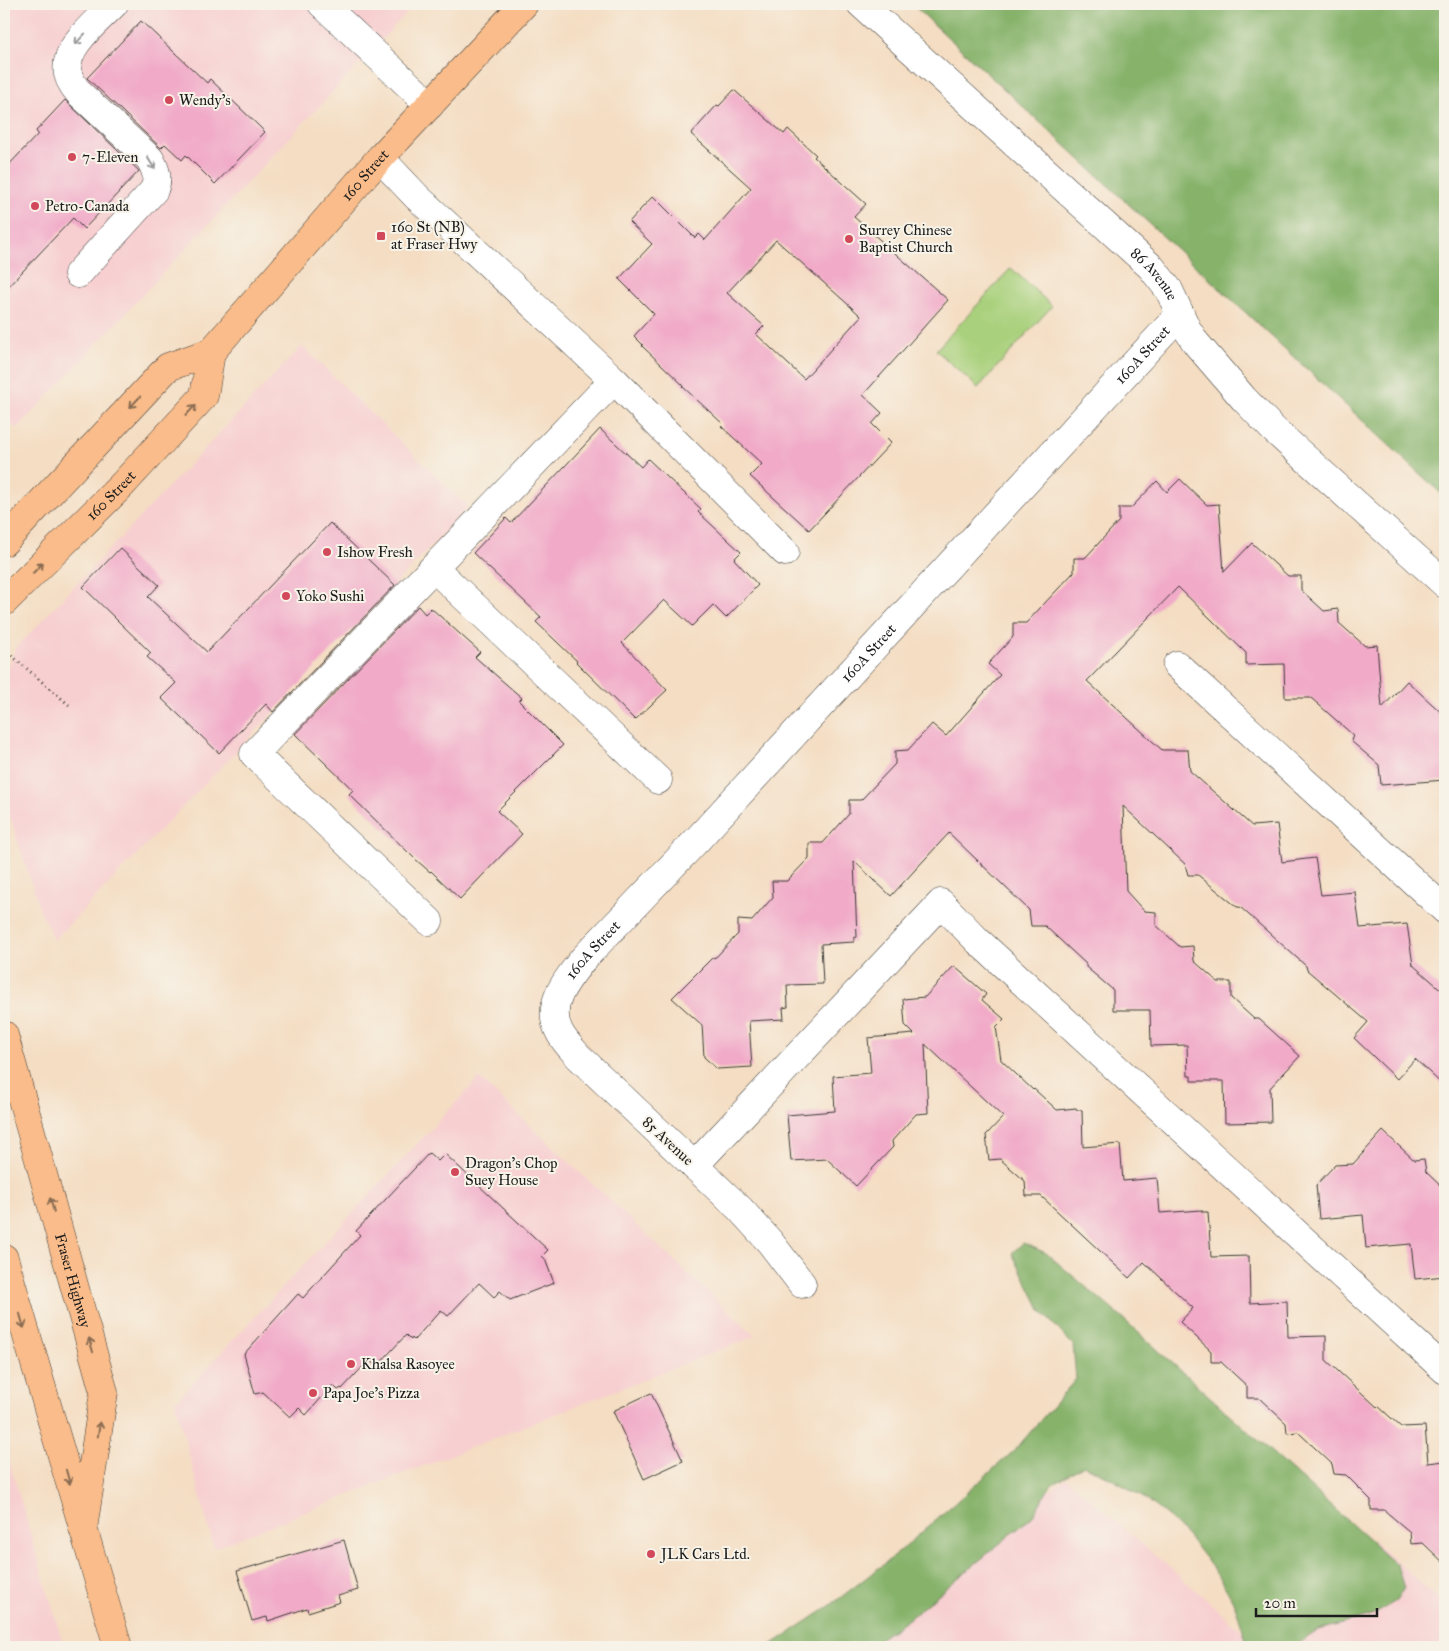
<svg xmlns="http://www.w3.org/2000/svg" width="1449" height="1651" font-family="'IM FELL Great Primer',serif">
<rect width="100%" height="100%" fill="#f7f3e8"/>
<filter id="ink" filterUnits="userSpaceOnUse"><feTurbulence type="fractalNoise" baseFrequency=".02" numOctaves="2"/><feDisplacementMap in="SourceGraphic" scale="10" xChannelSelector="R" yChannelSelector="G"/><feConvolveMatrix kernelMatrix="1 2 1 2 8 2 1 2 1" color-interpolation-filters="sRGB"/></filter>
<filter id="wash" filterUnits="userSpaceOnUse"><feTurbulence type="fractalNoise" baseFrequency=".0096" numOctaves="4" result="noise"/><feDisplacementMap in="SourceGraphic" scale="20" xChannelSelector="R" yChannelSelector="G"/><feGaussianBlur stdDeviation="1.12" result="paint"/><feColorMatrix in="noise" values="0 0 0 0 0 0 0 0 0 0 0 0 0 0 0 0 0 1.4 0 .05"/><feComposite in="paint" operator="in"/></filter>
<g filter="url(#wash)">
<rect width="100%" height="100%" fill="#f4ddc2"/>
<path fill="#f7cfd0" d="M4 4H415L17 429 4 417Z
M302 346 468 507 229 759 54 940 39 907 4 798V678L15 649Z
M479 1078 755 1336 214 1548 175 1402Z
M4 1444 64 1647H4Z
M1066 1478 1261 1647 1373 1540 1445 1605V1647H842Z"/>
<path fill="#a9d07b" stroke="#62764c" d="M1011 268 1052 306 978 388 936 350Z"/>
<path fill="#86b26b" stroke="#516744" d="M912 4H1445V497Z
M1023 1243 1046 1253 1120 1316 1397 1565 1404 1588 1396 1601 1369 1617 1319 1630 1293 1647H1254L1247 1643C1243 1631 1240 1618 1235 1606 1223 1577 1180 1523 1154 1505 1132 1489 1108 1477 1084 1465L1051 1485 1032 1517 906 1621 867 1647H768L827 1608 898 1553 1015 1450 1076 1379 1073 1345 1042 1312 1012 1253Z"/>
<g id="blocks">
<path fill="#f1aac8" fill-rule="evenodd" d="M141 21 207 83 210 79 265 132 215 184 186 155 182 160 165 144 161 148 87 78Z
M734 90 784 134 788 129 816 155 814 157 866 204 854 217 948 300 863 395 882 413 872 424 891 443 809 530 750 476 762 464 721 426 723 424 682 386 683 385 642 346 643 345 634 336 654 314 619 279 652 244 629 222 653 196 695 238 699 234 705 240 751 188 691 134 717 105 719 106ZM776 240 861 316 804 379 756 334 764 326 727 293Z
M65 100 139 171 84 229 73 218 4 291V170L38 134 36 131Z
M600 429 641 467 648 459 701 509 698 512 741 552 734 559 758 585 726 618 713 605 692 626 664 600 622 643 667 690 635 720 576 662 577 661 536 622 541 617 473 553 506 518 511 523Z
M1180 479 1207 505 1219 504 1224 572 1252 543 1288 576H1301V590L1324 611 1338 609 1339 623 1365 646 1377 645 1382 708 1407 681 1445 716V780L1381 785 1379 765 1351 741 1353 735 1311 698H1285L1284 664 1246 665V653L1178 587 1087 681 1162 750H1188L1190 771 1252 826 1277 824 1282 862 1315 858 1321 895 1355 892 1360 928 1407 924 1413 965 1445 993V1087L1415 1059 1397 1079 1354 1038 1368 1022 1307 970 1306 966 1240 907H1237L1198 875H1188L1185 864 1123 806 1126 891 1144 911 1156 912V925L1180 947 1193 946 1194 961 1218 982H1231V998L1254 1019H1259L1300 1056 1270 1088 1271 1122 1225 1123 1224 1081H1191V1076H1188L1187 1045 1151 1046 1150 1010H1113V990L1086 967V964L1045 926H1031L1029 910 949 833 891 896 854 861 857 937 854 938V942L821 944 823 984 787 985 788 1007 783 1008 784 1019 749 1021 752 1067 717 1069 704 1057 702 1025 672 998 712 958 716 957 738 934V920L752 921 773 897 772 881H787L809 858V843H823L849 814V800H861L895 764V751L908 750 932 724 946 736 1000 675 988 664 1013 637V623H1026L1074 572V558H1085L1119 521V508H1131L1157 481 1167 492Z
M330 523 395 585 273 712 266 704 219 753 161 698 176 683 147 657 151 653 83 587 120 548 159 585 148 597 207 652Z
M418 606 425 614 431 608 480 652 475 657 522 698 519 701 563 745 497 811 522 834 460 899 431 871 430 872 414 858 349 794 353 790 295 734Z
M954 966 986 994 982 1000 1004 1019 996 1027 1001 1060 1033 1090 1034 1089 1057 1110 1076 1108 1077 1110H1082L1083 1147 1120 1144 1123 1181 1157 1178 1160 1213 1202 1210V1212H1208L1211 1257 1249 1256 1250 1303 1287 1301 1288 1337 1326 1336V1360L1377 1407 1378 1406 1401 1427 1425 1426 1428 1463 1445 1461V1564L1423 1543 1411 1544 1410 1532 1384 1510H1371V1500L1346 1475 1334 1474 1332 1464 1298 1432 1287 1433 1286 1423 1259 1398H1247V1386L1221 1362H1211V1351L1180 1322 1193 1308 1144 1262 1129 1278 1041 1196H1026L1025 1181 1000 1159 989 1160 986 1135 1003 1117 925 1044 928 1113 916 1114 892 1141 893 1147 856 1186 827 1159 791 1161 787 1115 835 1111 833 1076 871 1073 868 1038 914 1034 905 1025 903 999 925 997Z
M1383 1131 1414 1160 1424 1159 1426 1172 1445 1190V1276L1415 1279 1411 1244 1366 1248 1363 1215 1319 1219 1316 1185 1335 1165 1353 1164Z
M429 1153 438 1161 445 1154 548 1250 542 1256 545 1259 554 1283 510 1300 500 1291 494 1297 479 1283 448 1316 441 1310 414 1340 412 1338 411 1340 406 1335 378 1365 377 1363 375 1365 369 1360 342 1389 341 1388 338 1390 333 1385 306 1415 299 1408 290 1417 263 1392 255 1394 244 1354 298 1294 303 1298 360 1235 356 1231Z
M651 1393 683 1461 644 1479 613 1411Z
M344 1540 358 1590 338 1596 340 1602 308 1612 307 1608 268 1621 267 1617 252 1621 237 1571Z"/>
</g>
</g>
<g filter="url(#ink)">
<use href="#blocks" fill-opacity="0" stroke="#3c3935" stroke-width="1"/>
<g fill="none" stroke-linecap="round" stroke-linejoin="round">
<defs>
<g id="minor">
<path d="M322 4 430 105"/>
<path id="s1" d="M861 4 1151 267 1169 290 1187 329 1196 343 1244 399 1273 429 1445 584"/>
<path d="M380 158 417 197 614 380 785 552"/>
<path d="M78 274 154 190C159 178 156 170 150 159L80 94C75 88 70 82 68 74 62 47 98 21 114 4"/>
<path d="M434 568 658 780"/>
<path d="M1177 665 1445 910"/>
<path d="M429 921 254 754 614 380"/>
<path d="M694 1166 941 903 978 941 1445 1370"/>
<path id="s2" d="M802 1284 770 1242 740 1209 578 1056C571 1048 563 1040 559 1031 545 1004 568 978 584 958L696 841 1180 314"/>
</g>
<g id="major">
<path id="s3" d="M4 542 168 367 211 352 380 158 524 4"/>
<path id="s4" d="M4 602 122 485 204 396 211 352"/>
<path id="s5" d="M4 1035 104 1392 83 1529"/>
<path d="M4 1258 118 1647"/>
</g>
</defs>
<use href="#minor" stroke="#3c3935" stroke-width="29"/>
<use href="#major" stroke="#3c3935" stroke-width="29"/>
<path stroke="#3c3935" stroke-width="3" stroke-dasharray="1 4" stroke-linecap="butt" d="M4 649 69 705"/>
<use href="#minor" stroke="#fff" stroke-width="28"/>
<use href="#major" stroke="#f9bc8a" stroke-width="28"/>
</g>
<defs><path id="oneway-shaft" d="M-6 0H5M1.5-3L5.5 0L1.5 3" fill="none" stroke-width="1.6" stroke-linecap="round" stroke-linejoin="round" transform="scale(1.25)"/></defs>
<g stroke="#999">
<use href="#oneway-shaft" transform="translate(80 39) rotate(133)"/>
<use href="#oneway-shaft" transform="translate(151 163) rotate(58)"/>
</g>
<g stroke="#8a6c53">
<use href="#oneway-shaft" transform="translate(135 402) rotate(133)"/>
<use href="#oneway-shaft" transform="translate(191 410) rotate(-47)"/>
<use href="#oneway-shaft" transform="translate(38 568) rotate(-45)"/>
<use href="#oneway-shaft" transform="translate(52 1205) rotate(-106)"/>
<use href="#oneway-shaft" transform="translate(22 1321) rotate(74)"/>
<use href="#oneway-shaft" transform="translate(91 1345) rotate(-106)"/>
<use href="#oneway-shaft" transform="translate(99 1429) rotate(-81)"/>
<use href="#oneway-shaft" transform="translate(68 1477) rotate(74)"/>
</g>
</g>
<g fill="#d1495b" stroke="#f7f3e8" stroke-width="2">
<circle cx="169" cy="100" r="5"/>
<circle cx="72" cy="157" r="5"/>
<circle cx="35" cy="206" r="5"/>
<rect x="376" y="231" width="10" height="10" rx="2.5"/>
<circle cx="849" cy="239" r="5"/>
<circle cx="327" cy="552" r="5"/>
<circle cx="286" cy="596" r="5"/>
<circle cx="455" cy="1172" r="5"/>
<circle cx="351" cy="1364" r="5"/>
<circle cx="313" cy="1393" r="5"/>
<circle cx="651" cy="1554" r="5"/>
</g>
<g text-anchor="middle" stroke-width="4" stroke-linejoin="round" paint-order="stroke">
<g font-size="15" fill="#1c1c1c" stroke="#f7f3e8" text-anchor="start">
<text x="179" y="105">Wendy's</text>
<text x="82" y="162">7-Eleven</text>
<text x="45" y="211">Petro-Canada</text>
<text x="391" y="232">160 St (NB)<tspan x="391" dy="17">at Fraser Hwy</tspan></text>
<text x="859" y="235">Surrey Chinese<tspan x="859" dy="17">Baptist Church</tspan></text>
<text x="337" y="557">Ishow Fresh</text>
<text x="296" y="601">Yoko Sushi</text>
<text x="465" y="1168">Dragon's Chop<tspan x="465" dy="17">Suey House</tspan></text>
<text x="361" y="1369">Khalsa Rasoyee</text>
<text x="323" y="1398">Papa Joe's Pizza</text>
<text x="661" y="1559">JLK Cars Ltd.</text>
</g>
<g font-size="15" fill="#1c1c1c" stroke="#f7f3e8">
<text dy="5" stroke="none"><textPath href="#s3" startOffset="520">160 Street</textPath></text>
<text dy="5" stroke="none"><textPath href="#s1" startOffset="399">86 Avenue</textPath></text>
<text dy="5" stroke="none"><textPath href="#s2" startOffset="1256">160A Street</textPath></text>
<text dy="5" stroke="none"><textPath href="#s4" startOffset="151">160 Street</textPath></text>
<text dy="5" stroke="none"><textPath href="#s2" startOffset="851">160A Street</textPath></text>
<text dy="5" stroke="none"><textPath href="#s2" startOffset="446">160A Street</textPath></text>
<text transform="translate(668 1141) rotate(43)" y="5">85 Avenue</text>
<text dy="5" stroke="none"><textPath href="#s5" startOffset="255">Fraser Highway</textPath></text>
</g>
</g>
<rect width="1449" height="1651" fill="none" stroke="#f7f3e8" stroke-width="20"/>
<path d="M1256 1608v8h121v-8" fill="none" stroke="#1c1c1c" stroke-width="2.5"/>
<text x="1264" y="1608" font-size="15" fill="#1c1c1c" stroke="#f7f3e8" stroke-width="4" paint-order="stroke">20 m</text>
</svg>
